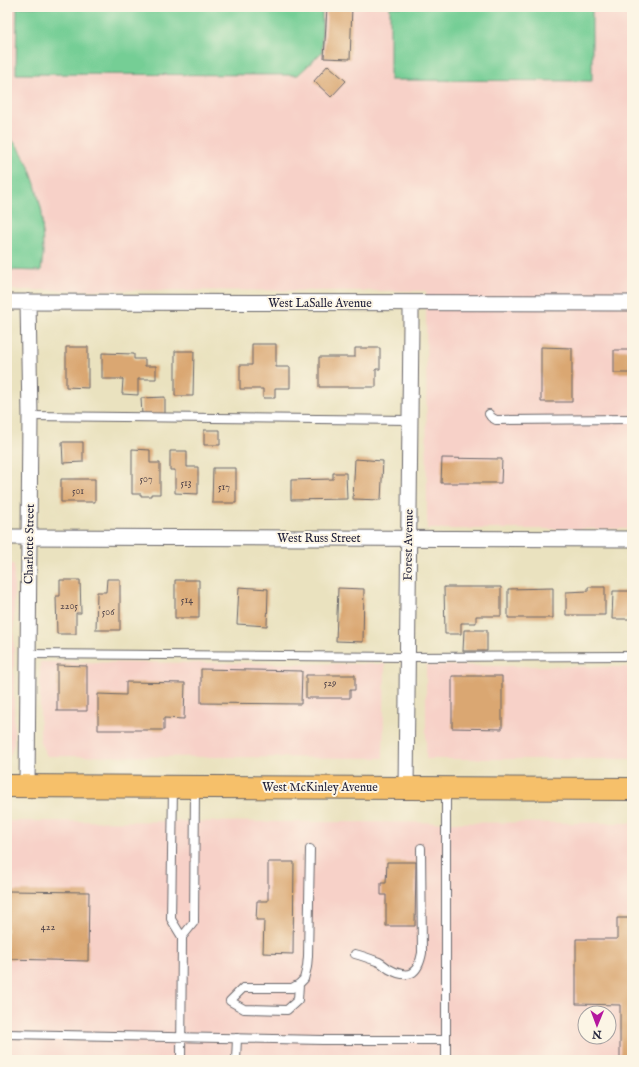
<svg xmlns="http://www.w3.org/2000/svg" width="639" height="1067" font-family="'IM FELL English',serif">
<rect width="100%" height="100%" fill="#fcf5e5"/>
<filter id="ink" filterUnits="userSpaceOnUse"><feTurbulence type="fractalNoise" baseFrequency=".025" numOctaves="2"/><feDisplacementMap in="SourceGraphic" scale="8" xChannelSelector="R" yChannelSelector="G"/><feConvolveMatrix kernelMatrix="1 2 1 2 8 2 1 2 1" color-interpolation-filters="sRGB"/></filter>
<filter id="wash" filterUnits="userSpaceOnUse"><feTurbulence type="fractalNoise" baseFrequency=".012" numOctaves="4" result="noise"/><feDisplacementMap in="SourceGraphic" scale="16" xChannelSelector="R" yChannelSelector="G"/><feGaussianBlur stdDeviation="0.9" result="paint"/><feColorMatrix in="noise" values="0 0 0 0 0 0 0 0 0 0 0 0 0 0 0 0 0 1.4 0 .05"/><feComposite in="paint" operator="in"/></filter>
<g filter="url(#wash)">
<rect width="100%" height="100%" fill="#eae2bf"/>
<path fill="#f7d1c8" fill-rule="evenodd" d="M7 7H632V529H427L426 291 7 290Z
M7 564H14V743L10 756H7Z
M40 662 385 664 383 758 47 756 40 743Z
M426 665 632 667V759H426Z
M7 821 632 823V1060H7ZM585 1013H609V1037H585Z"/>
<path fill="#75ce95" stroke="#4c7868" d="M17 7H322V52L298 75 16 74Z
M390 7H592V81L390 80Z
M7 134 19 148 28 164 35 184 42 212 43 255 41 271 7 270Z"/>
<g id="blocks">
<path fill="#daa772" d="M327 7H352L350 59 324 58Z
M328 65 346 81 331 97 314 81Z
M252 344H276V367H290V388H275V398H263V389H240V365H252Z
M66 347H88V388L66 387Z
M541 347 572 348V402H541Z
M355 348H380V369H376V387H319V357H355Z
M614 350H632V373H614Z
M175 351H194L193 396H175Z
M102 353 134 354V359H145V366H156V379H138V395L122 394 123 379H102Z
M165 397V415H142L141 398Z
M204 430H220V445H204Z
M62 442H83V462L63 463Z
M132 449 150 450V463H160V494H151V496H141V494H132Z
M170 451H187V467H198V494L175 493V470H170Z
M442 458 502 459 501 483H441Z
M355 459 383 461 381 500 353 499Z
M213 468H236V503H212Z
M333 473H346L347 499 291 500V480L333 479Z
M61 479H95V502H61Z
M107 579H120V630H96L97 592H106Z
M60 580H80L81 613H76V634H57L56 596H60Z
M175 580H199V618H175Z
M239 587 268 589 267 626 237 624Z
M444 587H501V616H476V623H461V634H445Z
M588 587H605V615H566V592L588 591Z
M338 588 364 589 363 642 336 641Z
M553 588V618H508V589Z
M613 591H632V619H612Z
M464 630H487V651H463Z
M57 665 87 666V711H57Z
M201 669 302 671 301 704 201 703Z
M306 675H355V690H350V698H306Z
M452 676H502V729L452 728Z
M126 682 185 683 184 719 164 718V730H98V694L126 695Z
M268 862H294L293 954 263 953 264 920H256L257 901H268Z
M387 862H416L415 926H386V895H381V883H386Z
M7 891 89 892 88 961 7 959Z
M617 918H632V1060H620V1005L576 1004V939H617Z"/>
</g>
</g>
<g filter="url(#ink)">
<use href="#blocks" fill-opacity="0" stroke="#686569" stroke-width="1"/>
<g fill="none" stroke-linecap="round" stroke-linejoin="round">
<defs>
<path id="lane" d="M489 414 491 417 496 420 632 419
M30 416 409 420
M28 654 407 657 632 656
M173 788 171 919 182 937 181 1060
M446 789V1060
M182 937 194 922 195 788
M355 954C363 956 371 959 379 962 383 964 386 967 389 969 409 980 418 974 422 953L421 848
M299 984 298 1000 287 1010 244 1009 230 1001 243 988H292L299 984 304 979 307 967 308 956 310 849
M7 1034 323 1040H446
M236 1060 237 1038"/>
<path id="street" d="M7 302 632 303
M7 537 632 539
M27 786 30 416 28 302
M406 788 411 324V303"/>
<path id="primary" d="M7 786 632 789"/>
</defs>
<use href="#lane" stroke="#686569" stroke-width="10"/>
<use href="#street" stroke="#686569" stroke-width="17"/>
<use href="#primary" stroke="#686569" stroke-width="24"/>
<use href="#lane" stroke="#fff" stroke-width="8"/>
<use href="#street" stroke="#fff" stroke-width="15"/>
<use href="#primary" stroke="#f6c06b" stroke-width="22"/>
</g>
</g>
<g text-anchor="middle" stroke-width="4" stroke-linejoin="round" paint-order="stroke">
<g font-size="10" fill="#504349">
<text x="146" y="482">507</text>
<text x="186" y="486">513</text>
<text x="224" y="490">517</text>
<text x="78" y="494">501</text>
<text x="187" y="603">514</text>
<text x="69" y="609">2205</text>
<text x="108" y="615">506</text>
<text x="330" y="686">529</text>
<text x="48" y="930">422</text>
</g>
<g font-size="12" fill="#22223b" stroke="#fcf5e5">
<text x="320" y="307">West LaSalle Avenue</text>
<text x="319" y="542">West Russ Street</text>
<text transform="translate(29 544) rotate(-89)" y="4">Charlotte Street</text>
<text transform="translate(408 545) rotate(-89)" y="4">Forest Avenue</text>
<text x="320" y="791">West McKinley Avenue</text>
</g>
</g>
<rect width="639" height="1067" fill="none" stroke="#fcf5e5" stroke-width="24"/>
<g transform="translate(597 1025) rotate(181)"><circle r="19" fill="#fcf5e5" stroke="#a5a1a1"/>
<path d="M0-3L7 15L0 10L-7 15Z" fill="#b5179e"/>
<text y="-6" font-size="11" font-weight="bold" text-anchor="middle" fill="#22223b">N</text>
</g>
</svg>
